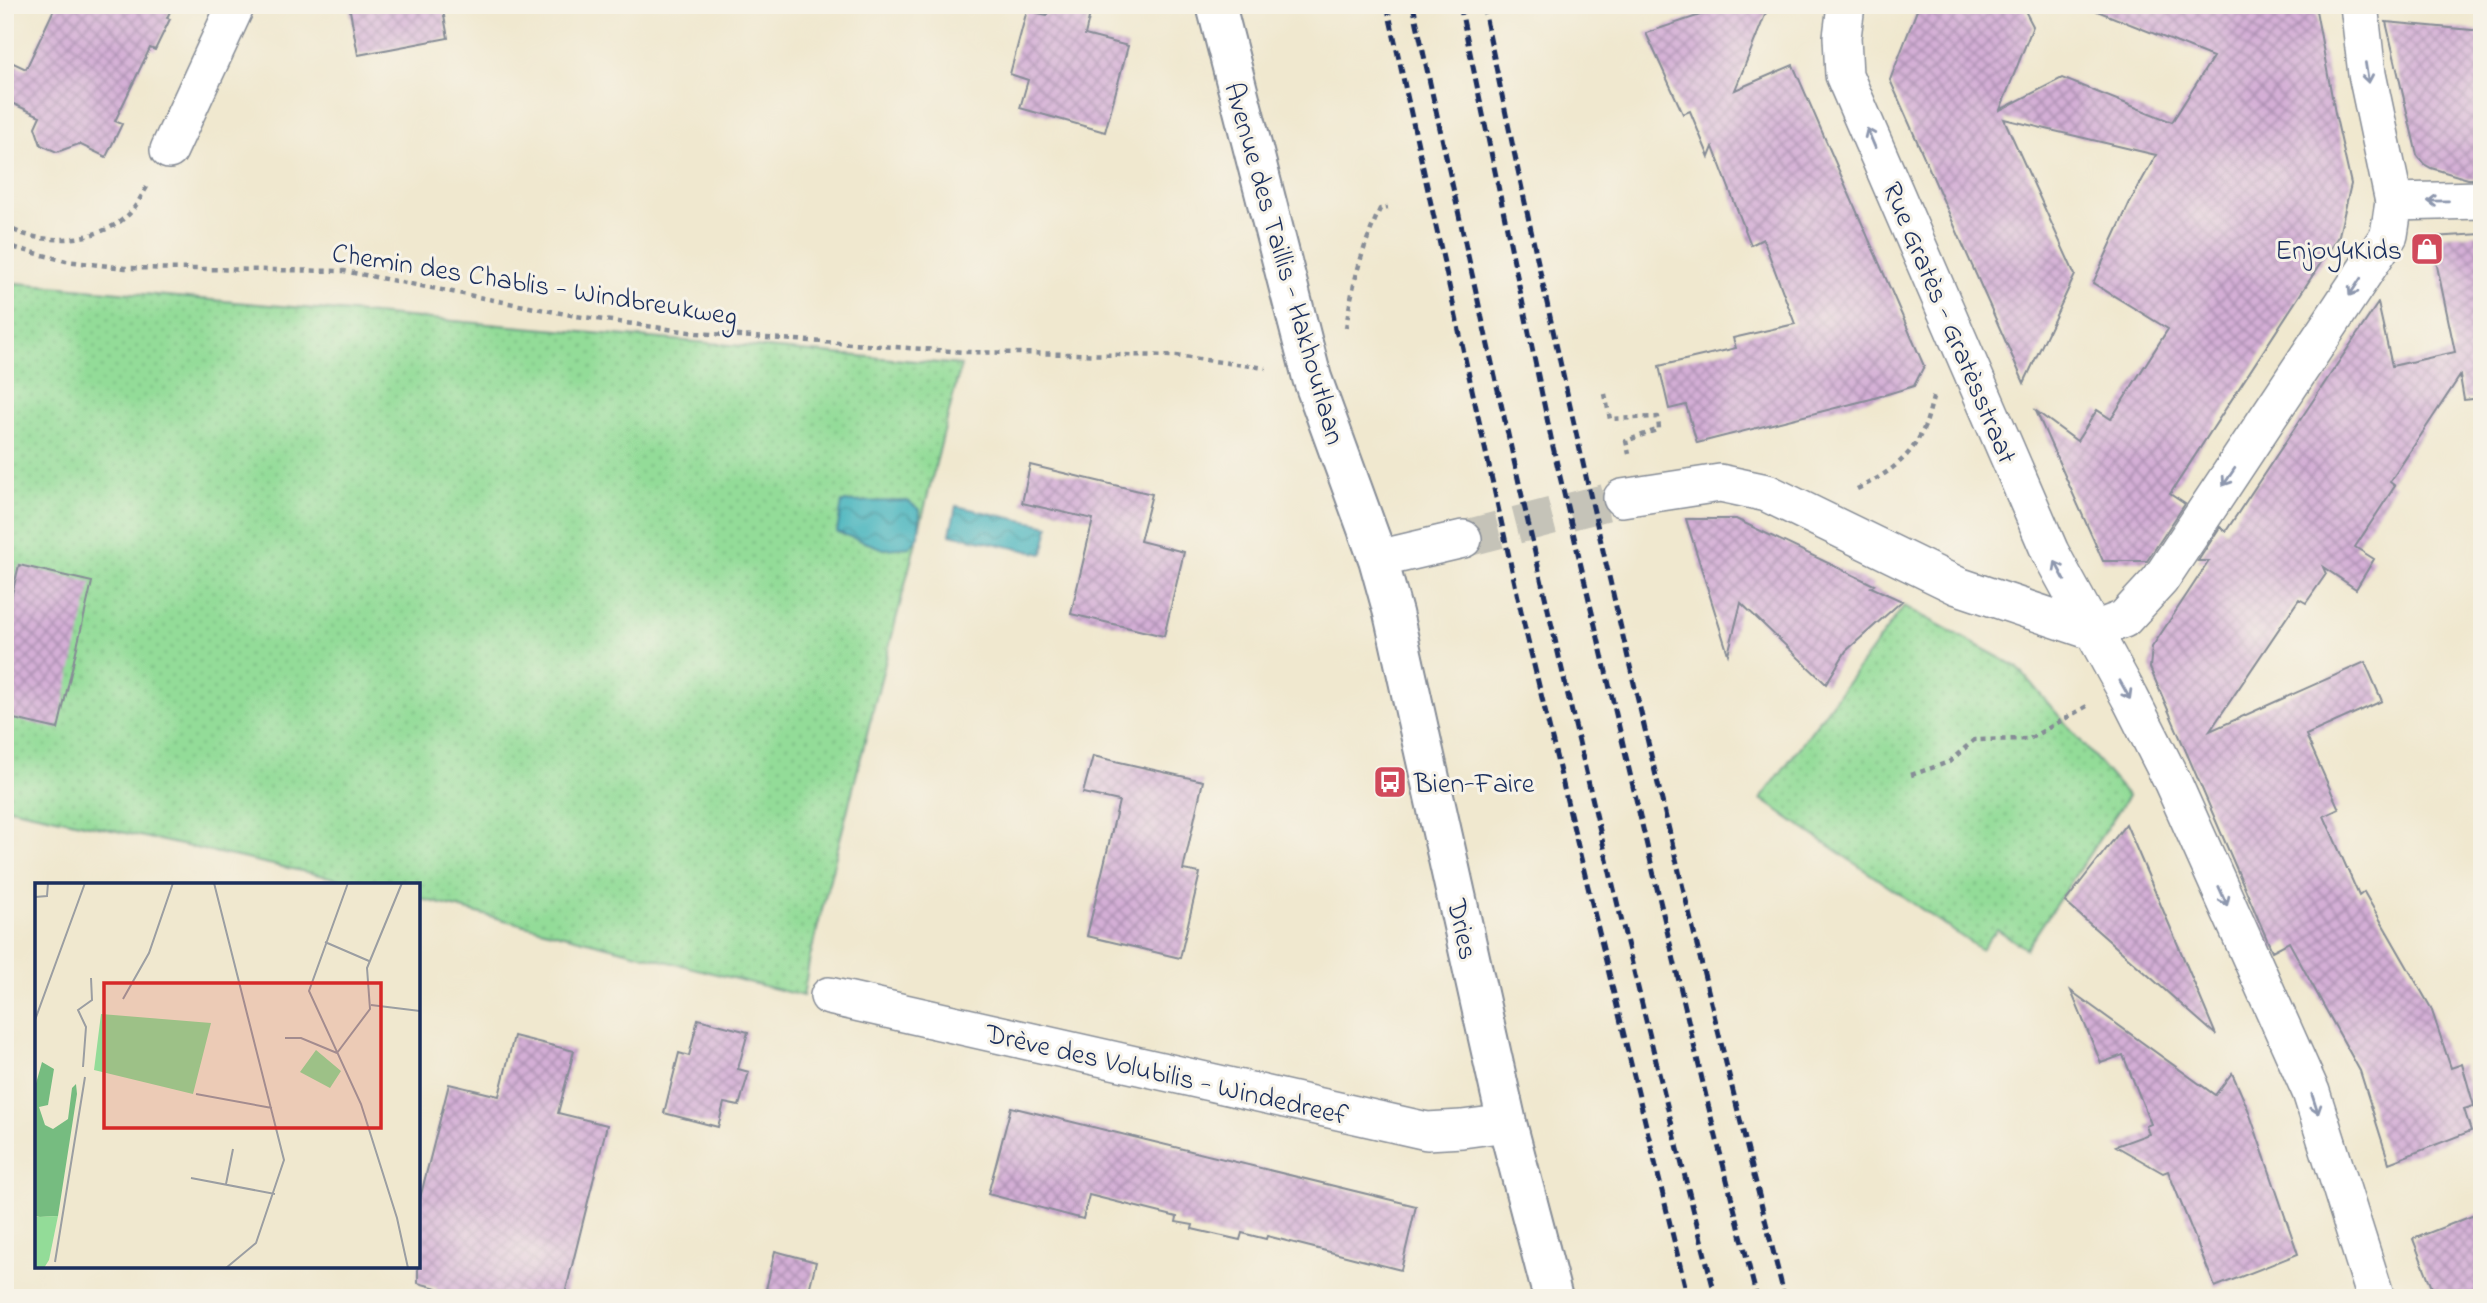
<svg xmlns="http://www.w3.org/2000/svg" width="2487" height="1303" font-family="'Indie Flower',sans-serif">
<defs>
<pattern id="park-dots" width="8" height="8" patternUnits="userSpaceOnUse" patternTransform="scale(1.75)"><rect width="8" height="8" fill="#93dc98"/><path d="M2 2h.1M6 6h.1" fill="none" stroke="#7ebd85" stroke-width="1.8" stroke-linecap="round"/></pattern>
<pattern id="water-waves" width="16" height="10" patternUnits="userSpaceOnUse" patternTransform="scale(1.75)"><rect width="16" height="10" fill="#45b4bd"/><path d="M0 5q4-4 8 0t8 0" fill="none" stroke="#39939d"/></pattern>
<pattern id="building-cross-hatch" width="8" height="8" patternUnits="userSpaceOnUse" patternTransform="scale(1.75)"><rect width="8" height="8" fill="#d4afd6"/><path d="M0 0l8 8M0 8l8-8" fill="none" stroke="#ab8fb1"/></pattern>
</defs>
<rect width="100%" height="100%" fill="#f7f3e8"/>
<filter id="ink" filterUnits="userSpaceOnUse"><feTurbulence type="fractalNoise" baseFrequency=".0143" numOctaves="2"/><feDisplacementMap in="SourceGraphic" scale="14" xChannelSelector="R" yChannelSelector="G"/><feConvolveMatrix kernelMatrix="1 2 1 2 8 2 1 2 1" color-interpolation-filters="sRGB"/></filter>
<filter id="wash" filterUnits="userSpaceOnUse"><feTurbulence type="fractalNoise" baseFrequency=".00686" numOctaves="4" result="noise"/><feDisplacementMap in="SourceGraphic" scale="28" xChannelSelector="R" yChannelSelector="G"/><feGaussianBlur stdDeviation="1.57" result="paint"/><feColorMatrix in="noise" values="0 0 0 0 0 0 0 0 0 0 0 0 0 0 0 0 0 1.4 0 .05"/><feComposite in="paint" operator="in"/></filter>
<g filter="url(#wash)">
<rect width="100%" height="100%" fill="#f0e8cf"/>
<path fill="url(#park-dots)" stroke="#57867b" stroke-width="2" d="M5 282 961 365 810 957 803 996 418 898V885H366L5 807Z
M1904 606 2017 667 2128 796 2026 949 1997 929 1981 950 1761 799Z"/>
<path fill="url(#water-waves)" stroke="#30728e" stroke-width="2" d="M908 501 920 510 919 536 910 547 884 549 837 532 842 502Z
M956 506 1049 526 1043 554 950 534Z"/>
<g id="blocks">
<path fill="url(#building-cross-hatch)" d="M56 5H173L167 18 170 19 155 50 150 48 115 121 122 124 106 157 79 144 57 152 41 145 35 127 40 116 5 100V59L26 69Z
M349 5H442L448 38 358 55Z
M1050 5H1092L1085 35 1128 46 1105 132 1020 108 1028 80 1010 74 1027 10 1047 15Z
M1730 5H1769L1735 90 1793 65 1924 366 1914 386 1871 399 1697 443 1686 405 1669 409 1659 366 1736 348 1733 338 1795 324 1763 239 1751 245 1713 147 1709 157 1690 111 1683 114 1646 33Z
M1919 5H2022L2033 26 2000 110 2062 78 2172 122 2213 57 2087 7 2088 5H2315L2335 113 2351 184 2339 235 2170 494 2185 504 2147 561H2103L2036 411 2077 441 2097 410 2111 419 2168 329 2093 283 2130 202 2156 155 2004 119 2075 275 2024 383 1890 80Z
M2386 22 2482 31V179H2468L2431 168 2424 164 2417 155Z
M2482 234V398L2464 400 2460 376 2390 482 2395 486 2355 547 2374 559 2356 589 2323 567 2326 574 2306 603 2299 599 2210 731 2365 662 2382 701 2306 735 2339 809 2324 816 2359 896 2364 892 2431 1008 2451 1068 2462 1064 2474 1106 2464 1109 2471 1131 2389 1163 2360 1071 2320 999 2289 942 2272 951 2150 668 2152 647 2209 561H2198L2220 527 2226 531 2378 303 2392 366 2455 352 2431 237Z
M1030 465 1152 494 1140 541 1184 552 1164 636 1071 614 1093 519 1022 503Z
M1686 519H1736L1874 585 1871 587 1902 601 1846 651 1826 684 1741 603 1728 654Z
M19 565 92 582 58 729 5 717V623Z
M1093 756 1203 781 1183 870 1200 873 1180 958 1087 936 1119 801 1083 793Z
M2126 824 2178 945 2216 1035 2065 902Z
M2071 991 2215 1095 2232 1073 2248 1109 2298 1254 2215 1287 2168 1171 2163 1173 2116 1146 2149 1134 2146 1126 2151 1124 2123 1055 2101 1063Z
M698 1019 748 1032 738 1069 749 1072 739 1106 724 1103 718 1127 664 1113 679 1053 689 1056Z
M514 1036 574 1051 558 1113 607 1125 564 1298H435L437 1288 418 1283V1206L449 1084 499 1096Z
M1011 1107 1416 1206 1401 1270 1267 1236 1266 1239 1242 1233 1240 1240 1192 1229 1193 1225 1176 1222 1177 1217 1089 1195 1083 1219 988 1194Z
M2482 1212V1298H2436L2413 1239Z
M775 1251 816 1262 807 1298H764Z"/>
</g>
</g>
<g filter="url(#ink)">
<use href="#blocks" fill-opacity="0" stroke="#868c96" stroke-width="2"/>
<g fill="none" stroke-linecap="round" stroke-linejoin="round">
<path stroke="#c5c3b8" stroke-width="37" stroke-dasharray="37 18" stroke-linecap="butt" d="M1463 539 1622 498"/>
<defs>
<path id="street" d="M1846 5 1842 37 1844 75 2050 552 2130 698 2173 783 2311 1092 2376 1298
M169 150 236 5
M2394 202 2482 200
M1622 498 1720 483 1767 493 1958 586 2092 631 2124 619 2160 580 2389 235 2394 202 2367 74 2359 5
M1378 559 1463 539
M829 996 1427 1131 1462 1129 1507 1123"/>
<path id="secondary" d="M1216 5 1312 378 1378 559 1393 613 1507 1123 1553 1298"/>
</defs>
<use href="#street" stroke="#868c96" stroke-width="40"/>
<use href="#secondary" stroke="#868c96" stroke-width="42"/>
<path stroke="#868c96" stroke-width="4.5" stroke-dasharray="5 5" stroke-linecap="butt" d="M5 225C37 247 97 243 127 216 135 209 142 195 148 185
M5 243 12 247 66 261 125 268 344 271 576 316 697 333 965 352 1176 356 1266 368
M1346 328C1352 286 1362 247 1380 209L1388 208
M1605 394 1610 419 1658 417 1659 429 1626 441 1629 454
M1857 489C1885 475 1908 461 1922 432 1928 421 1930 407 1934 395
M1911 775 1949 762 1974 740 2029 739 2087 706"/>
<use href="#street" stroke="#fff" stroke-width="37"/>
<use href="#secondary" stroke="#fff" stroke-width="38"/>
<path stroke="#1b2f5e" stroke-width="5" stroke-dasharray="10 5" stroke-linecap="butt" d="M1387 5 1523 620 1688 1298
M1413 5C1507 438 1605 869 1716 1298
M1460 5 1553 447 1710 1113 1757 1298
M1483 5C1573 438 1676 869 1785 1298"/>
</g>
<defs><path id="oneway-shaft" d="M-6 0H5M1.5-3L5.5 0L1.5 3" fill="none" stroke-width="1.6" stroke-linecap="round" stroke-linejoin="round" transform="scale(1.75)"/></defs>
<g stroke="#8d97ae">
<use href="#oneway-shaft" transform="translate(2367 73) rotate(81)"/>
<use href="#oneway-shaft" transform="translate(1871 138) rotate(-113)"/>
<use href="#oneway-shaft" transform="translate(2438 201) rotate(179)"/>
<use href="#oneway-shaft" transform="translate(2355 287) rotate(123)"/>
<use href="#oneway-shaft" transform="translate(2229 477) rotate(124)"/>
<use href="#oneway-shaft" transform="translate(2060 571) rotate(-118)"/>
<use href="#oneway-shaft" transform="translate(2125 690) rotate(61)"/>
<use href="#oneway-shaft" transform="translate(2223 896) rotate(66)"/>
<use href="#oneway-shaft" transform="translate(2315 1104) rotate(72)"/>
</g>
</g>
<defs>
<symbol id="shop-square" viewBox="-11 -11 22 22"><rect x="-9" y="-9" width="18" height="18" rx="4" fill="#d1495b" stroke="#f7f3e8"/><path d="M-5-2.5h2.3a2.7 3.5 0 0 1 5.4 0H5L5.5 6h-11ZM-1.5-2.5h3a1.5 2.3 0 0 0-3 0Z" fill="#fff"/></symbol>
<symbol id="bus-square" viewBox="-11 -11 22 22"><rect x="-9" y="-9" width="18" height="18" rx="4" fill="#d1495b" stroke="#f7f3e8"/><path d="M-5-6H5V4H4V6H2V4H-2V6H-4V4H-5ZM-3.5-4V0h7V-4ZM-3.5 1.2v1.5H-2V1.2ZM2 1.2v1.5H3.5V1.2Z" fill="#fff"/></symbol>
</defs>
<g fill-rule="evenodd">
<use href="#shop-square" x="2408" y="230" width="38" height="38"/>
<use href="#bus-square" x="1371" y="763" width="38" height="38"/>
</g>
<g text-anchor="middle" stroke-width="6" stroke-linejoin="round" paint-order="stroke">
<g font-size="28" fill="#1b2f5e" stroke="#f7f3e8" text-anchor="end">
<text x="2402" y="259">Enjoy4Kids</text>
<text x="1414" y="792" text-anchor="start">Bien-Faire</text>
</g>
<g font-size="28" fill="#1b2f5e" stroke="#f7f3e8">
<text transform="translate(1286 263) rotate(74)" y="10">Avenue des Taillis - Hakhoutlaan</text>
<text transform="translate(535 283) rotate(9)" y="10">Chemin des Chablis - Windbreukweg</text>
<text transform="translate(1951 322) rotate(67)" y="10">Rue Gratès - Gratèsstraat</text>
<text transform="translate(1464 929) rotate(78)" y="10">Dries</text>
<text transform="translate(1167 1073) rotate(13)" y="10">Drève des Volubilis - Windedreef</text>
</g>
</g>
<g transform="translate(35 883)">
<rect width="385" height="385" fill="#f0e8cf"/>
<path d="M7 179 19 186 13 222 4 224 10 242 18 246 33 236 37 205 41 201 42 211 23 333 5 334 0 333V204Z" fill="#76bc80"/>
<path d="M66 131 176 140 158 211 59 187ZM281 167 306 188 295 205 265 189Z" fill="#93dc98"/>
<path d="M23 333 14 377 9 385H0V334Z" fill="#93dc98"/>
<path fill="none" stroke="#9b9ea2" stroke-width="2" d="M179 0 249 277 221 360 191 385M313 0 274 108 326 221 362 335 373 385M0 14 12 13 13 0M290 59 334 78M88 116 114 70 138 0M336 122 385 128M0 137 50 0M250 155H266L302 170M302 170 335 126 332 85 367 0M48 184 51 144 43 127 57 117 56 95M161 211 237 225M156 295 240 311M191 301 198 266M20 379 50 194"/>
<path fill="#d62828" fill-opacity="0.15" stroke="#d62828" stroke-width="3.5" d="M69 100H346V245H69Z"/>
<rect width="385" height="385" fill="none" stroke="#1b2f5e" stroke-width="3.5"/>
</g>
<rect width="2487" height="1303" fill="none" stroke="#f7f3e8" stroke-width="28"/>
</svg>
